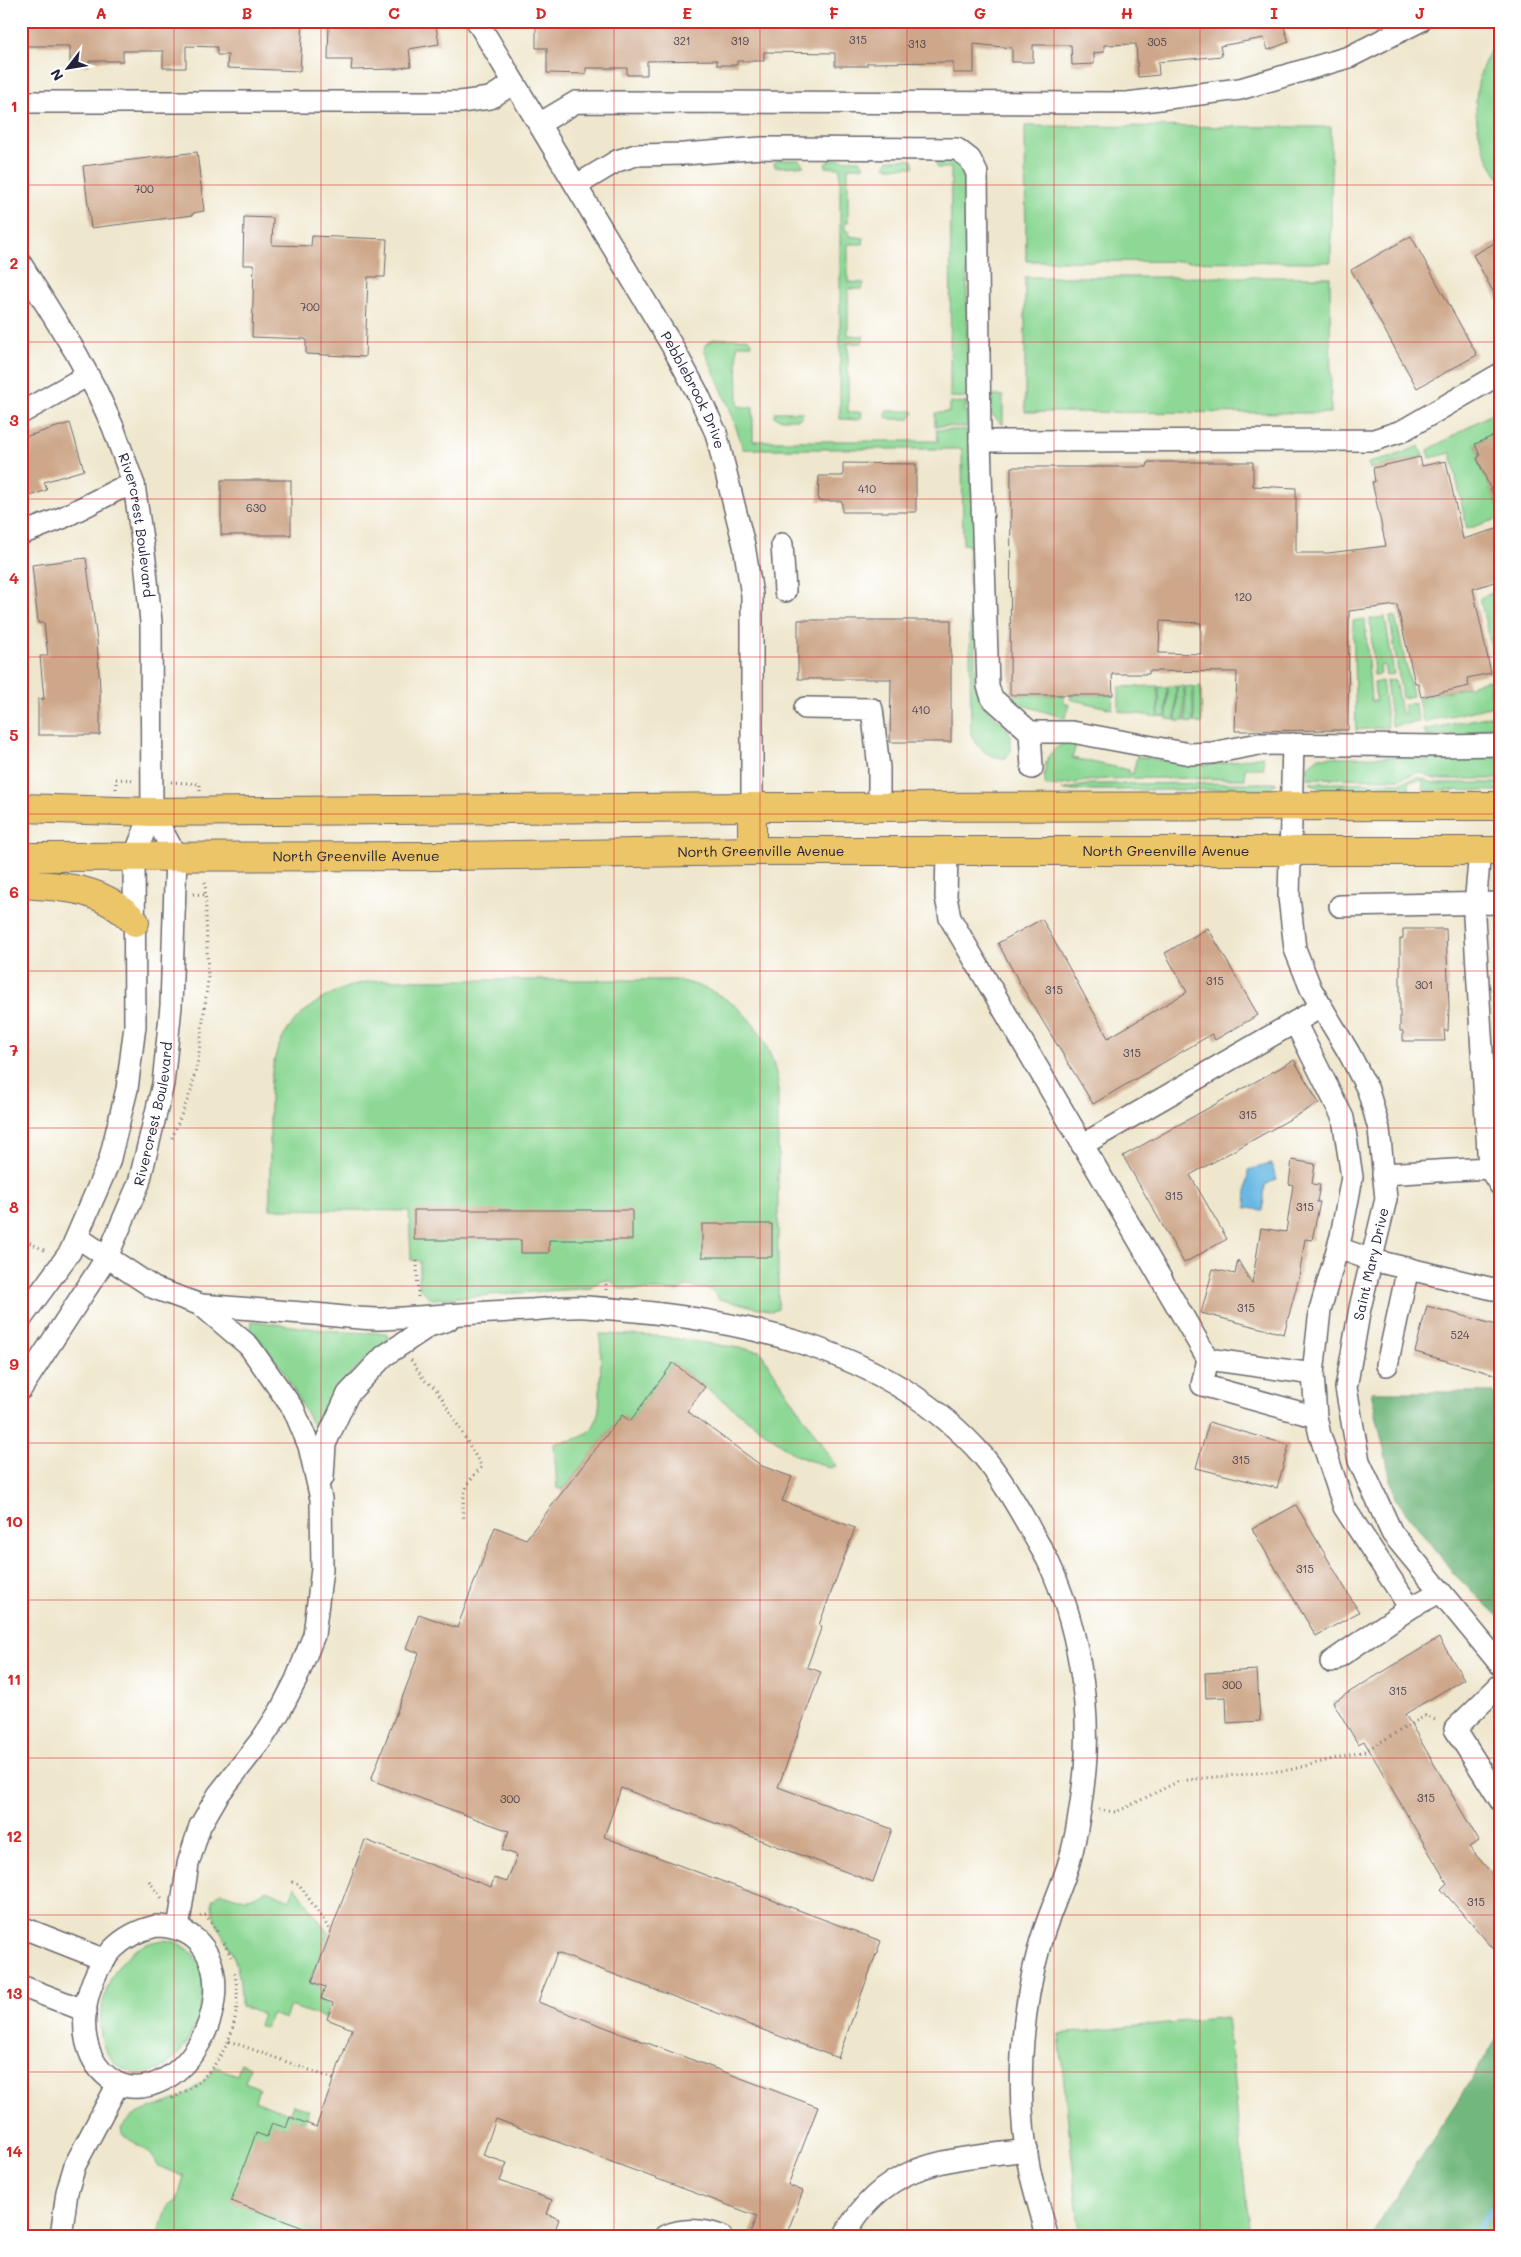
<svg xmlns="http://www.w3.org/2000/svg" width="1521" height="2257" font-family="Mali,sans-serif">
<rect width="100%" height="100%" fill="#fff"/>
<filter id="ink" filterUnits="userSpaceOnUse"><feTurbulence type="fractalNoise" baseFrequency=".02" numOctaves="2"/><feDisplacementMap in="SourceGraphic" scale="10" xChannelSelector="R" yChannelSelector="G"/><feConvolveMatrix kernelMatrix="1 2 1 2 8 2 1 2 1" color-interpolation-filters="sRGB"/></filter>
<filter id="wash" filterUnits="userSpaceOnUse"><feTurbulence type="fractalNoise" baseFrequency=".0096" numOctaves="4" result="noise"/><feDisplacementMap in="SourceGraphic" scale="20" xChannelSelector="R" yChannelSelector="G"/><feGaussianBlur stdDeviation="1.12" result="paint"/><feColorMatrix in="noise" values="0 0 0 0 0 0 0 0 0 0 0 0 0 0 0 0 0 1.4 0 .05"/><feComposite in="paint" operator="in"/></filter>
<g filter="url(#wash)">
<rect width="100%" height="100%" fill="#efe7cd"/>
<path fill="#8dd895" stroke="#587d68" d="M1500 36V178C1469 137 1467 77 1500 36Z
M1025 126 1331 127V262L1026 261Z
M833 159 860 160 864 165 862 167H848V222H845V231H849V236L864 238 863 244H848V282L864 283 862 289H848V335L864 336 862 343H848V412H862L861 418 858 420 840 419V168L826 167 825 164Z
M909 159 913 161 914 167H886L885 165 889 160Z
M778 160H799L804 166 775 167 774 163Z
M941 160C955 161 965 168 967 183V398L950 397 951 168H937L936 163Z
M1025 277H1330L1331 413 1025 412Z
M747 338 751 341 752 345H737L738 406 753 408V441H938L936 430H967L975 527V560H972V565H975V686L982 704 1007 728 1011 736V751L1005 758C988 758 978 748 971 734L969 545 963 544 962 449H743L730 409 704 349 707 343 714 339Z
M989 396H1003V425L991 414Z
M950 402 967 403V407H964V411H967V427L935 426V413L950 412Z
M1500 409V433L1475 444 1480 456 1477 458 1500 511V518L1467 529 1451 453 1430 458 1428 450Z
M886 411H913L914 413 910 419H892L886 417Z
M775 412H803V413L802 417 798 419H779L774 416Z
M1419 446 1423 456 1370 469 1368 463 1390 458Z
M1492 593 1500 624V664L1495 665 1480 598Z
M1395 616 1413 696 1402 698 1390 617Z
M1385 617 1394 674 1386 676 1384 665 1380 666 1381 674 1374 675 1370 619Z
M1365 619 1371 701H1376L1374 683 1382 681 1388 727 1356 730 1353 621Z
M1395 680 1401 714 1405 713 1403 705 1414 703 1419 722 1392 726 1386 681Z
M1489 680 1494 706 1423 722 1418 698 1472 686V684Z
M1158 686V717L1119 711V687Z
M1168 686H1176L1175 720 1167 719Z
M1177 686H1184V721H1176Z
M1193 686V723L1186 722 1185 687Z
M1201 686 1202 724 1194 722V687Z
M1159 687H1167L1166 717 1159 716Z
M1010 695H1064V703L1069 704 1065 718 1016 703Z
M1071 695H1113L1112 709 1070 699Z
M1495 715 1497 728 1487 727 1467 736H1426L1424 730Z
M1067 743 1076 745 1072 758 1129 770V773L1133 774 1137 756C1163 760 1190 767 1216 764 1232 763 1247 758 1263 756L1264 768H1245V779C1199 779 1152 777 1106 779 1086 780 1066 786 1046 786 1041 768 1048 747 1067 743Z
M1319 757H1423V760H1428V757H1500V779H1434L1420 772 1399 779 1307 778 1308 766Z
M1418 777 1433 783H1500V791L1423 790V780L1409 781V790H1345L1344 786 1340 785V790H1321L1310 783H1400Z
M1277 783 1269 789 1264 790H1062L1091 784Z
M383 980H675C732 990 768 1026 778 1083V1309L772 1311 719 1299 712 1290 686 1286 679 1291 619 1289 611 1281 601 1280 591 1288 432 1299 419 1288 420 1261 411 1260 409 1211 270 1209C270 1181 270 1153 270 1125 270 1103 269 1082 274 1061 285 1012 337 983 383 980Z
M252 1321 340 1332 386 1333 389 1339C359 1362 334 1389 320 1425L314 1427 281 1367 251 1329Z
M600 1334 658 1336 760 1351 836 1466 829 1468 795 1455 673 1363 630 1421 622 1415 563 1490 557 1488 554 1443C596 1439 600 1424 600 1385 601 1368 601 1351 600 1334Z
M295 1886 328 1933 310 1982 323 1988 319 1999 329 2006 325 2018 290 2006 285 2019 271 2014 266 2028 258 2025 262 2014 241 2006C241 1988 240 1970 232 1953 224 1934 211 1921 212 1900L221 1892C241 1901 249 1900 267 1890L290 1900Z
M165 1940C248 1950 180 2117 115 2063 88 2041 103 1983 122 1962 133 1949 148 1941 165 1940Z
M1227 2017 1250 2236H1080L1059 2034Z
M241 2063 250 2067 245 2082 259 2088 255 2100 289 2114 293 2104 309 2110 305 2121 300 2120 296 2131 281 2126 276 2139 265 2135 240 2204 325 2236H157L169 2205 177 2200 184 2176 158 2166C148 2142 125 2144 121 2129 133 2108 164 2107 183 2096 196 2089 207 2078 216 2067L237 2075Z"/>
<path fill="#72b87e" stroke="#4a6d5c" d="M1371 1392H1493L1500 1403V1618L1455 1575 1395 1498Z
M1500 2034V2236H1371Z"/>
<path fill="#6ab9e4" stroke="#466e90" d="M1271 1164 1277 1179 1265 1185 1263 1210 1246 1208 1248 1170Z"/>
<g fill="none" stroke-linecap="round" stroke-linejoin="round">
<path stroke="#6ab9e4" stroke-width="5.5" d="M1473 2236 1500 2198"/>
</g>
<g id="blocks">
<path fill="#cea78a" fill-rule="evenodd" d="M21 21H303L300 71 227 68 228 55H217V47L186 46V68H163V51H123V61H89V66L70 65V46H21Z
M329 21H435L439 44 409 49 411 66 395 69 351 70 352 60H328Z
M536 21H881V26L915 25V21H1154V23L1282 21 1289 42 1268 50 1264 38 1220 46 1222 56 1158 62 1159 75 1138 77 1136 44 1104 45V52L1094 53V64L1072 65 1071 45H1033V62H1012V48L974 44V73H953V62L867 63V66H835V53L764 52V61H737V65H717V60L647 61V75H627V68H586V74L547 73V48H536Z
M197 152 204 211 193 213V215L91 228 83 166Z
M244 217 273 218 272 245 311 246 312 236 387 239 385 277H368L365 357 306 354V339L252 337 254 265H243Z
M1411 236 1477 355 1417 388 1351 270Z
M1500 240V304L1473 255Z
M70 423 84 470 44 482 47 490 21 499V438Z
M1500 433V511L1477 458 1480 456 1475 444Z
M1420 457 1422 466 1446 461 1463 539 1500 528V580L1473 589 1491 673 1467 678 1469 686 1421 697 1418 683H1415L1397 605 1349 611 1348 730 1235 731 1237 672 1149 671V674H1112L1113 695H1010L1011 467H1147L1148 462H1253V486L1296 488V553H1328L1386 546 1372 482H1375L1373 468ZM1160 621 1201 623V654L1159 653Z
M843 463 916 464V512H842V501H818L819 476H843Z
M221 480H291V535H221Z
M86 558 97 641 100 689V735H38V699H44L40 656H48L44 623H38L32 565Z
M798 620H951V742H890L891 679H798Z
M1042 919 1108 1038 1187 992 1165 953 1208 928 1258 1015 1215 1040 1212 1034 1093 1104 1019 982 998 943Z
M1403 929H1446L1449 1007 1448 1031 1444 1030 1445 1041H1403V1031H1400V939L1403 938Z
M1294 1060 1319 1103 1190 1175 1227 1239 1184 1263 1123 1156Z
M1292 1160 1315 1164 1312 1184 1320 1185 1317 1202H1320L1312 1240 1305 1239 1299 1277 1284 1334 1201 1313 1213 1269 1235 1274 1238 1260 1252 1284 1261 1228 1286 1232 1293 1185 1289 1184Z
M414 1210H632V1240H549V1253H521V1240H414Z
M702 1224H772V1257H702Z
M1427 1306 1500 1326V1376L1415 1352Z
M673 1363 705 1387 687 1411 762 1466 792 1477 782 1501 855 1528 819 1625 822 1626 807 1667 821 1672 778 1787 892 1829 873 1882 621 1788 604 1837 881 1941 838 2058 557 1953 538 2002 818 2107 788 2185 803 2191 786 2236H749L757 2216 496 2119 483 2155 507 2163 500 2181 552 2200 547 2214 559 2219 553 2236H325L231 2201 256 2133 267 2137 272 2123 286 2128 290 2117 316 2127 328 2095 352 2029 327 2019 333 2003 321 1999 325 1987 312 1982 365 1840 491 1887 494 1878 507 1882 517 1855 502 1850 509 1831 371 1780 419 1653 406 1648 419 1614 457 1628 495 1527 526 1539 622 1415 630 1421Z
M1209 1422 1289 1445 1277 1488 1196 1468Z
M1296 1505 1359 1612 1316 1636 1252 1529Z
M1439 1638 1464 1679 1405 1714 1479 1841 1469 1847 1500 1883V1956L1441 1889 1447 1883 1364 1741 1358 1744 1333 1702Z
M1257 1670 1260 1721 1227 1723 1226 1697 1206 1698 1205 1673Z"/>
</g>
</g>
<g filter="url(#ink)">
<use href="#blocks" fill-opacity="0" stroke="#6a676e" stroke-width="1"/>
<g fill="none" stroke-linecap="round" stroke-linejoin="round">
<defs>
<g id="minor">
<path id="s1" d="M477 21 671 344 698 394 716 433 744 545 752 595V807"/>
<path d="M21 102H460L490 98 514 83"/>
<path d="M539 124 576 102 1127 103 1240 89 1349 57 1420 21"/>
<path d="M577 185 617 161 636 155 684 154 762 148 957 149 970 159 977 173 980 441"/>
<path id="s2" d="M21 264 76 353 97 392 113 427 134 485 145 560 151 622 152 812 134 857 135 1026 127 1089 109 1162 70 1252 21 1319"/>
<path d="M21 413 88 375"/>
<path d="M21 534 62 518 117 490 134 485"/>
<path d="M782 544 785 591"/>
<path d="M805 708 872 709 879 768V807"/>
<path d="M1030 732H1072L1190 754 1212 753 1259 744 1441 746 1500 745"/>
<path d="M1293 744 1289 897 1295 949 1311 989 1349 1053 1368 1090 1379 1129 1386 1199 1360 1308 1346 1388 1359 1461 1392 1533 1500 1664"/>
<path d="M1032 768 1030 732 992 698 988 686 980 441 1374 440 1402 431 1500 374"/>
<path d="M947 852 946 897 950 918 1208 1359 1313 1374"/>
<path d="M1340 906 1500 903"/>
<path d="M1295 1022 1343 1118 1352 1177 1341 1236 1320 1310 1313 1374 1316 1417 1320 1435 1344 1507 1410 1608"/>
<path d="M1082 1145 1321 1007"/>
<path d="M1489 1168 1500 1185"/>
<path d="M1383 1174 1489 1168 1474 917 1480 851"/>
<path d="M77 1237 154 1288 201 1305 249 1346 294 1410 309 1446 321 1499 322 1569 314 1635 296 1680 280 1711 262 1739 218 1795 200 1826 188 1864 178 1929"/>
<path d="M1338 1248 1372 1260 1493 1289"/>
<path d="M201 1305C239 1308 277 1311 315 1314 337 1316 359 1319 381 1319 430 1317 480 1312 529 1310 547 1309 567 1306 586 1307 728 1316 885 1344 983 1456 1000 1476 1015 1502 1028 1525 1034 1537 1042 1549 1048 1561 1077 1622 1091 1703 1085 1770 1082 1799 1078 1830 1070 1859 1062 1888 1048 1915 1040 1944 1020 2016 1015 2099 1030 2172 1035 2194 1042 2215 1047 2236"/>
<path d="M1208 1359 1202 1385 1316 1417"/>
<path d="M1387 1365 1408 1268"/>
<path id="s3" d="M21 1389 107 1257 139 1183 163 1084 171 1006 176 856 152 812"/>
<path d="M323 1477 325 1444 348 1394 384 1356 429 1326 448 1320"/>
<path d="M1331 1662 1410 1608 1440 1592"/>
<path d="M1500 1685 1455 1729 1500 1800"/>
<path d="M156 1926C247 1927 222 2063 151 2085 140 2088 127 2088 117 2083 69 2058 80 1983 113 1949 125 1937 139 1930 156 1926Z"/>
<path d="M21 1927 105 1960"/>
<path d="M21 1986 86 2011"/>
<path d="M61 2236 67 2192 75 2165 118 2084"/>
<path d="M665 2236C684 2228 702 2229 721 2236"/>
<path d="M844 2236C886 2159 950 2160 1027 2150"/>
</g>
<g id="major">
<path d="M21 808 152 812 752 807 1500 806"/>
<path d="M752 851V807"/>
<path id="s4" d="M21 857 452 856 752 851H1500"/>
<path d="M21 884C66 887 102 887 135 922"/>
</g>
</defs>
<use href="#minor" stroke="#6a676e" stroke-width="24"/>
<use href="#major" stroke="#6a676e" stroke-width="30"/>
<path stroke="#6a676e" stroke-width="3" stroke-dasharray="1 4" stroke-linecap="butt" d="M171 782 200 784V791
M116 789V779L134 780
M193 894 207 895
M172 1138 191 1091 198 1060 208 980 205 879
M21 1238 46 1251
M417 1261 418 1299
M606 1290V1280
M411 1360 424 1380 435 1388 443 1400 482 1467C465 1482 461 1497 464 1520
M21 1415 27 1408
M1099 1810 1115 1812 1125 1808 1177 1782 1194 1779 1289 1770 1365 1751 1425 1716 1438 1721
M149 1881 163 1900
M292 1882 299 1884 330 1930
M200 1916 206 1915 218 1933
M224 1943 231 1957
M229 2041 334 2079
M172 2098C220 2078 247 2021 234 1971"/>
<use href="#minor" stroke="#fff" stroke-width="21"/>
<use href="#major" stroke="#ecc569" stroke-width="28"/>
</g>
</g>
<path fill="none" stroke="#d62828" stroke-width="1" stroke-opacity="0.55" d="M174 21V2236M321 21V2236M467 21V2236M614 21V2236M760 21V2236M907 21V2236M1054 21V2236M1200 21V2236M1347 21V2236M21 185H1500M21 342H1500M21 499H1500M21 657H1500M21 814H1500M21 971H1500M21 1128H1500M21 1286H1500M21 1443H1500M21 1600H1500M21 1758H1500M21 1915H1500M21 2072H1500"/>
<g text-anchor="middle" stroke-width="5" stroke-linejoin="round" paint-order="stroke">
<g font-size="11" fill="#4d434f">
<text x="858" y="44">315</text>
<text x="682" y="45">321</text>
<text x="740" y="45">319</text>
<text x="1157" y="46">305</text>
<text x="917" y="48">313</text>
<text x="144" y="193">700</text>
<text x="310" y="311">700</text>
<text x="867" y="493">410</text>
<text x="256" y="512">630</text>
<text x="1243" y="601">120</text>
<text x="921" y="714">410</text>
<text x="1215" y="985">315</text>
<text x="1424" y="989">301</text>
<text x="1054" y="994">315</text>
<text x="1132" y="1057">315</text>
<text x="1248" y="1119">315</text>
<text x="1174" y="1200">315</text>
<text x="1305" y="1211">315</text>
<text x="1246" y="1312">315</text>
<text x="1460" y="1339">524</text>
<text x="1241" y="1464">315</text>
<text x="1305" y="1573">315</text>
<text x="1232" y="1689">300</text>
<text x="1398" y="1695">315</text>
<text x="1426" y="1802">315</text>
<text x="510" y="1803">300</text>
<text x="1476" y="1906">315</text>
</g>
<g font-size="14" fill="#22223b" stroke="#fff">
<text dy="5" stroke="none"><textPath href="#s1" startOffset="428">Pebblebrook Drive</textPath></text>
<text dy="5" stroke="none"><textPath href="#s2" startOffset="289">Rivercrest Boulevard</textPath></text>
<text dy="5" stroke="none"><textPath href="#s4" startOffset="740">North Greenville Avenue</textPath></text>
<text dy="5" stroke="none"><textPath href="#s4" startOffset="1145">North Greenville Avenue</textPath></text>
<text dy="5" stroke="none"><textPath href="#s4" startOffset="335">North Greenville Avenue</textPath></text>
<text dy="5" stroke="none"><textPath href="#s3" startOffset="309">Rivercrest Boulevard</textPath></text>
<text transform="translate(1371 1264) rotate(-77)" y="5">Saint Mary Drive</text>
</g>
</g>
<rect width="1521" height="2257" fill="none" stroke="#fff" stroke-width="55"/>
<g transform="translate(68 68) rotate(239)" stroke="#ffffff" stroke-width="4" paint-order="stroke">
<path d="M0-4L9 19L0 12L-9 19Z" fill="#22223b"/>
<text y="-8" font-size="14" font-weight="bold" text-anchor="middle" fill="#22223b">N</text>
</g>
<rect x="28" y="28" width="1466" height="2202" fill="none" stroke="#d62828" stroke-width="2"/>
<g font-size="16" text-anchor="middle" font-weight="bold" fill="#d62828">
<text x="101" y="19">A</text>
<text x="247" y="19">B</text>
<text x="394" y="19">C</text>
<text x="541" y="19">D</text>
<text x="687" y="19">E</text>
<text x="834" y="19">F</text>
<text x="980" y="19">G</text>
<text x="1127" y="19">H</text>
<text x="1274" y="19">I</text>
<text x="1420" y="19">J</text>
<text x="14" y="112">1</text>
<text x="14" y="269">2</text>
<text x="14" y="426">3</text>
<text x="14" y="584">4</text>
<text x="14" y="741">5</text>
<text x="14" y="898">6</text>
<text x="14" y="1056">7</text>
<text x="14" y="1213">8</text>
<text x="14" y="1370">9</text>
<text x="14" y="1527">10</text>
<text x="14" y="1685">11</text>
<text x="14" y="1842">12</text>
<text x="14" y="1999">13</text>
<text x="14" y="2157">14</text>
</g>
</svg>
